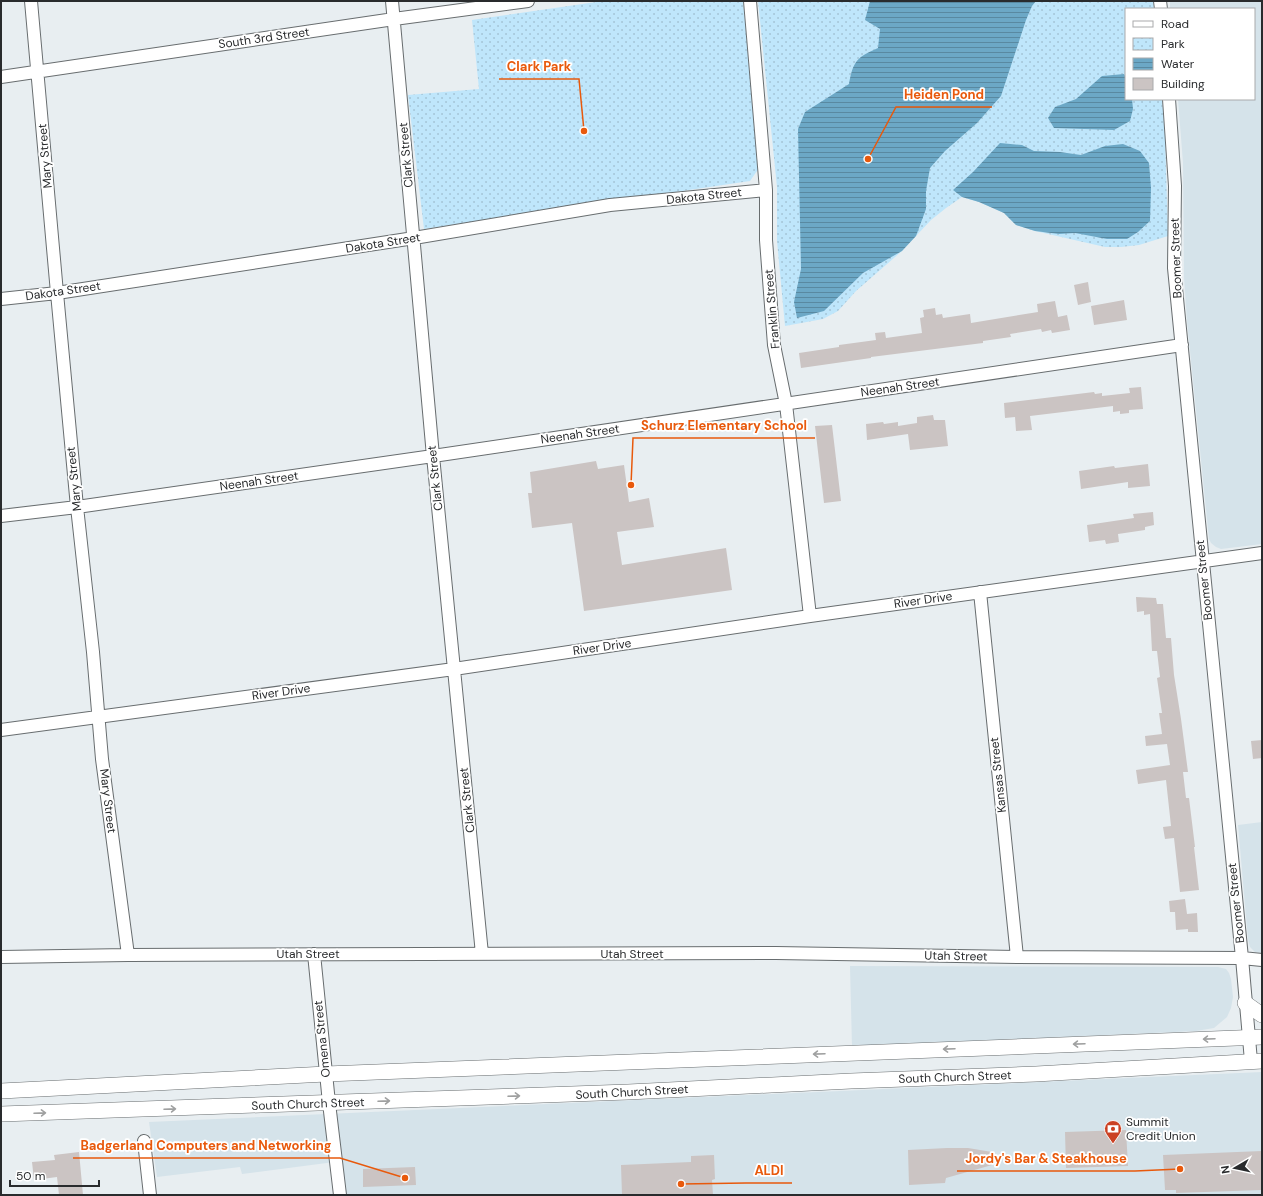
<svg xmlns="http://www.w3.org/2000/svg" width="1263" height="1196" font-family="'DM Sans',sans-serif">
<defs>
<pattern id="park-dots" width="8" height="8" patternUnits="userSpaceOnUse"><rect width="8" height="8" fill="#bfe6fb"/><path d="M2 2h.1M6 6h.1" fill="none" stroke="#a4c5d7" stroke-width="1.8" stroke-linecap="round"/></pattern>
<pattern id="water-rules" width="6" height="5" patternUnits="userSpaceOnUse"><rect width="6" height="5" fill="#6ca8c6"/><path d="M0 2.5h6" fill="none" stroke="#5989a1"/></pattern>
</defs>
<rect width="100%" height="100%" fill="#e8eef1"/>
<path fill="#d5e3ea" d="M1170 1H1262V544L1221 549 1216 547 1211 543 1209 539 1187 321 1184 277 1183 163 1178 99H1254V9H1170Z
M1262 822V953L1255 952 1250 947 1248 939 1238 825Z
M850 966 1218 967 1226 969 1229 973 1231 979 1233 997 1231 1008 1227 1017 1214 1028 1196 1031 852 1047Z
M1262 1072V1195H346L342 1161 242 1174 240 1167 157 1177 149 1122Z"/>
<path fill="url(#park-dots)" d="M603 1H743L759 168 750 181 424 229 408 95 479 89 472 20Z
M758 1H1153L1154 9H1126V99H1162L1165 135 1168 236 1139 245 1121 247H1105L1035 231 1016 225 1004 213 979 202 962 197 946 208 931 220 902 251 856 291 838 311 823 319 785 326 777 241V187Z"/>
<path fill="url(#water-rules)" d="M870 1H1036L1032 6 1026 20 1001 96 977 123 945 151 930 168 926 191V209L916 236 902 251 863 273 824 311 797 318 794 302 801 269 798 129 805 112 849 84C853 61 857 57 878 48L880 29 865 20Z
M1124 74 1126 78V99H1132L1133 109 1130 121 1114 130 1054 128 1048 118 1055 107 1076 99 1102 76Z
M1000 143 1022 145 1034 151 1060 152 1081 155 1105 146 1123 144 1140 151 1149 163 1151 188 1150 221 1138 232 1127 239H1107L1075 233 1059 234 1035 231 1016 225 1004 213 979 202 962 197 953 190 973 172Z"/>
<path fill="#cbc4c3" d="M1088 282 1091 302 1078 305 1074 285Z
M1124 300 1127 320 1094 325 1091 306Z
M1055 301 1058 317 1067 315 1070 330 1052 333 1051 330 1042 332 1041 329 1010 334 1011 337 983 341V343L871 357V358L801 368 799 353 839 347V345L876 340 875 333 885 332 886 338 922 333 920 318 924 317 923 310 935 308 936 315 942 314 943 318 970 314 971 323 1038 312 1037 304Z
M1141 387 1143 409 1129 410V413L1120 414V411L1113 412V406L1030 416 1032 430 1016 431 1015 417 1005 418 1004 403 1094 392 1095 394 1102 393V396L1130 393 1129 388Z
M933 415 934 420H945L948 446 910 450 908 434 867 440 866 424 883 422 884 424 898 422V426L917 423V417Z
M832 425 841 501 824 503 815 426Z
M596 461 598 469 624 465 629 502 649 498 654 527 617 532 622 565 726 548 732 590 584 611 572 523 532 528 528 493H532L530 472Z
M1148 464 1150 486 1128 488V482L1081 489 1079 471 1114 466 1115 468Z
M1153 512 1154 525 1145 527V530L1118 534 1119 542 1106 544 1105 540 1089 542 1087 525 1134 518 1133 514Z
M1136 597 1156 598 1157 604H1163L1166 638H1171L1174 675 1181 719 1188 772H1183L1186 798H1189L1195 847H1194L1199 890 1180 892 1174 838 1165 839 1163 827 1171 826 1166 780 1138 784 1136 770 1170 765 1167 744 1146 746 1145 736 1162 734 1159 713H1162L1157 678 1160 677 1157 651H1152L1150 614 1144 615V611L1137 612Z
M1262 740V758L1253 759 1251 741Z
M1185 899 1187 914 1197 913 1198 932H1188V929L1176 930 1175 912H1170L1169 901Z
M1126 1130 1128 1166 1066 1168 1065 1132Z
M947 1148H968L992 1152V1165L946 1178 945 1183 909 1185 908 1150Z
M1262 1151V1190L1176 1193V1190H1165L1163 1155Z
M79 1152 83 1195H59L57 1177 34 1180 32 1162 55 1160 54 1155Z
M714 1155 715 1179 712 1180 713 1195H622L621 1165 691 1162V1156Z
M415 1167 416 1185 363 1187V1169Z"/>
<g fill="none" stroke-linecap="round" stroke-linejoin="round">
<defs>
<path id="minor" d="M31 1 57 293 77 507 93 652 102 759 128 955
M392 1 433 456 482 954
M750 1 766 190V240L774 345 786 404 810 616
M1160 1 1161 9
M1 77 394 19 528 1
M1169 99 1175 186 1174 268 1242 958 1251 1061
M1 299 57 293 414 238 610 205 766 190
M1 516 77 507 433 456 1182 345
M980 592 1017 957
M1 730 454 669 810 616 1262 553
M314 954 329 1103 340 1195
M1 957 128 955 776 953 1017 957 1242 958 1262 960
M144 1141 150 1195"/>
<path id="major" d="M1245 1003 1262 1015
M1 1091 326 1074 1262 1037
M1 1114 628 1092 851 1081 1036 1074 1262 1061"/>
</defs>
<use href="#minor" stroke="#686d6f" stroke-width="14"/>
<use href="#major" stroke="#686d6f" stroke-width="16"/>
<use href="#minor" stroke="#fff" stroke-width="12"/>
<use href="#major" stroke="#fff" stroke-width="15"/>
</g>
<defs><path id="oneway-shaft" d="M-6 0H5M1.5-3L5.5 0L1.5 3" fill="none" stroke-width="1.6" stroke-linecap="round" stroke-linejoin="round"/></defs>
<g stroke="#9fa0a0">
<use href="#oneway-shaft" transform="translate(1209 1039) rotate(178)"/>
<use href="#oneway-shaft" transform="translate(1079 1044) rotate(178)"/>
<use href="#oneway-shaft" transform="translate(949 1049) rotate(178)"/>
<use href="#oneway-shaft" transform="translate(819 1054) rotate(178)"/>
<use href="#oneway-shaft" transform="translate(514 1096) rotate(-2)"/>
<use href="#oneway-shaft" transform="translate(384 1101) rotate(-2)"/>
<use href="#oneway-shaft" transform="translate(170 1109) rotate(-2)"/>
<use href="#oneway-shaft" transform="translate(40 1113) rotate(-2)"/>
</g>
<defs>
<symbol id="bank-pin" viewBox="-11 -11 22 30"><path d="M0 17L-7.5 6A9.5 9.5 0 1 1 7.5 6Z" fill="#cb4123" stroke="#fff"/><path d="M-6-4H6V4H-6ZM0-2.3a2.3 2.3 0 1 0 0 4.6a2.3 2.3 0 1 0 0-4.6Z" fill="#fff"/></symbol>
</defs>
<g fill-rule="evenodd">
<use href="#bank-pin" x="1103" y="1119" width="20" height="27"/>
</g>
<g text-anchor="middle" stroke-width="3.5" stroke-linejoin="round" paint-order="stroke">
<g font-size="12" fill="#292b2d" stroke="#fff">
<text transform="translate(264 38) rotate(-8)" y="4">South 3rd Street</text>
<text transform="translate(406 155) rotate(-95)" y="4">Clark Street</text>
<text transform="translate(45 156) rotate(-95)" y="4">Mary Street</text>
<text transform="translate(704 196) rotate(-6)" y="4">Dakota Street</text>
<text transform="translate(383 243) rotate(-9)" y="4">Dakota Street</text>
<text transform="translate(1176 258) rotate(-92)" y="4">Boomer Street</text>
<text transform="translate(63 291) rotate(-8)" y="4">Dakota Street</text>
<text transform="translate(772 309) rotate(-95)" y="4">Franklin Street</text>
<text transform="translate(900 387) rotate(-8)" y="4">Neenah Street</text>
<text transform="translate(580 434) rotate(-8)" y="4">Neenah Street</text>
<text transform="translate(435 478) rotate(-96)" y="4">Clark Street</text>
<text transform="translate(74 479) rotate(-96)" y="4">Mary Street</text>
<text transform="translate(259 481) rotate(-8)" y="4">Neenah Street</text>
<text transform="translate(1204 580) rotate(-96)" y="4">Boomer Street</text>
<text transform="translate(923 600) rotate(-8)" y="4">River Drive</text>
<text transform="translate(602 647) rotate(-8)" y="4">River Drive</text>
<text transform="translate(281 692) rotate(-8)" y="4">River Drive</text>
<text transform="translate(998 775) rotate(-96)" y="4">Kansas Street</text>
<text transform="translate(467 800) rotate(-96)" y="4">Clark Street</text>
<text transform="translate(108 801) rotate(83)" y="4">Mary Street</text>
<text transform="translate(1236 903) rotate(-96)" y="4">Boomer Street</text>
<text x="308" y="958">Utah Street</text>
<text x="632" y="958">Utah Street</text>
<text transform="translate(956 956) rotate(1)" y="4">Utah Street</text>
<text transform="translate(322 1039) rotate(-96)" y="4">Omena Street</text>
<text transform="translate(955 1077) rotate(-2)" y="4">South Church Street</text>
<text transform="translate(632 1092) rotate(-3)" y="4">South Church Street</text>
<text transform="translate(308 1104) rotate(-2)" y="4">South Church Street</text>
</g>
<g font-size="12" fill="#292b2d" stroke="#fff" text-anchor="start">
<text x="1126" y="1126">Summit<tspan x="1126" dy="14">Credit Union</tspan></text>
</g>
</g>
<path fill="none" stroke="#e8590c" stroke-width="1.5" d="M584 131L579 79H499M868 159L896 107H992M631 485L633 438H815M405 1178L340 1158H73M1180 1169L1135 1171H957M681 1184L746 1183H792"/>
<g fill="#e8590c" stroke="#fff" stroke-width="1.5">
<circle cx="584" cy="131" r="4"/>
<circle cx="868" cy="159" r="4"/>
<circle cx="631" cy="485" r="4"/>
<circle cx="405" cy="1178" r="4"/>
<circle cx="1180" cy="1169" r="4"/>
<circle cx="681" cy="1184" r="4"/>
</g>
<g font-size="13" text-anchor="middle" font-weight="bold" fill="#e8590c" stroke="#fff" stroke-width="3.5" stroke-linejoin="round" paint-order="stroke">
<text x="539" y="71">Clark Park</text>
<text x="944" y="99">Heiden Pond</text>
<text x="724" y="430">Schurz Elementary School</text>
<text x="206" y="1150">Badgerland Computers and Networking</text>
<text x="1046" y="1163">Jordy's Bar &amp; Steakhouse</text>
<text x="769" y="1175">ALDI</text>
</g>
<rect width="1263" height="1196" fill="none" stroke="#292b2d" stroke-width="4"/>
<rect x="1125" y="8" width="130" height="92" fill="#ffffff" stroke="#a9aaab"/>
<rect x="1133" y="21" width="20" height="6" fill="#ffffff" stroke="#a9aaab"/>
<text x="1161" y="28" font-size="12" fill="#292b2d">Road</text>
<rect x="1133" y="38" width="20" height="12" fill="url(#park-dots)" stroke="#a9aaab"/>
<text x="1161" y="48" font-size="12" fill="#292b2d">Park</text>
<rect x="1133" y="58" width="20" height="12" fill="url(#water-rules)" stroke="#a9aaab"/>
<text x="1161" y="68" font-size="12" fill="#292b2d">Water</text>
<rect x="1133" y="78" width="20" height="12" fill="#cbc4c3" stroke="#a9aaab"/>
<text x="1161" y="88" font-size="12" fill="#292b2d">Building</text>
<g transform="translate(1235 1168) rotate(261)" stroke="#ffffff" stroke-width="3" paint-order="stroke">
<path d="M0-3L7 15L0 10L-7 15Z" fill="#292b2d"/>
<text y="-6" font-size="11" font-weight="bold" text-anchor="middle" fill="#292b2d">N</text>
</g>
<path d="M10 1180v6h89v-6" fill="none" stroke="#292b2d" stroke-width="2"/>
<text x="16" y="1180" font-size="12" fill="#292b2d" stroke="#ffffff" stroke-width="3" paint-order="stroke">50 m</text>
</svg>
